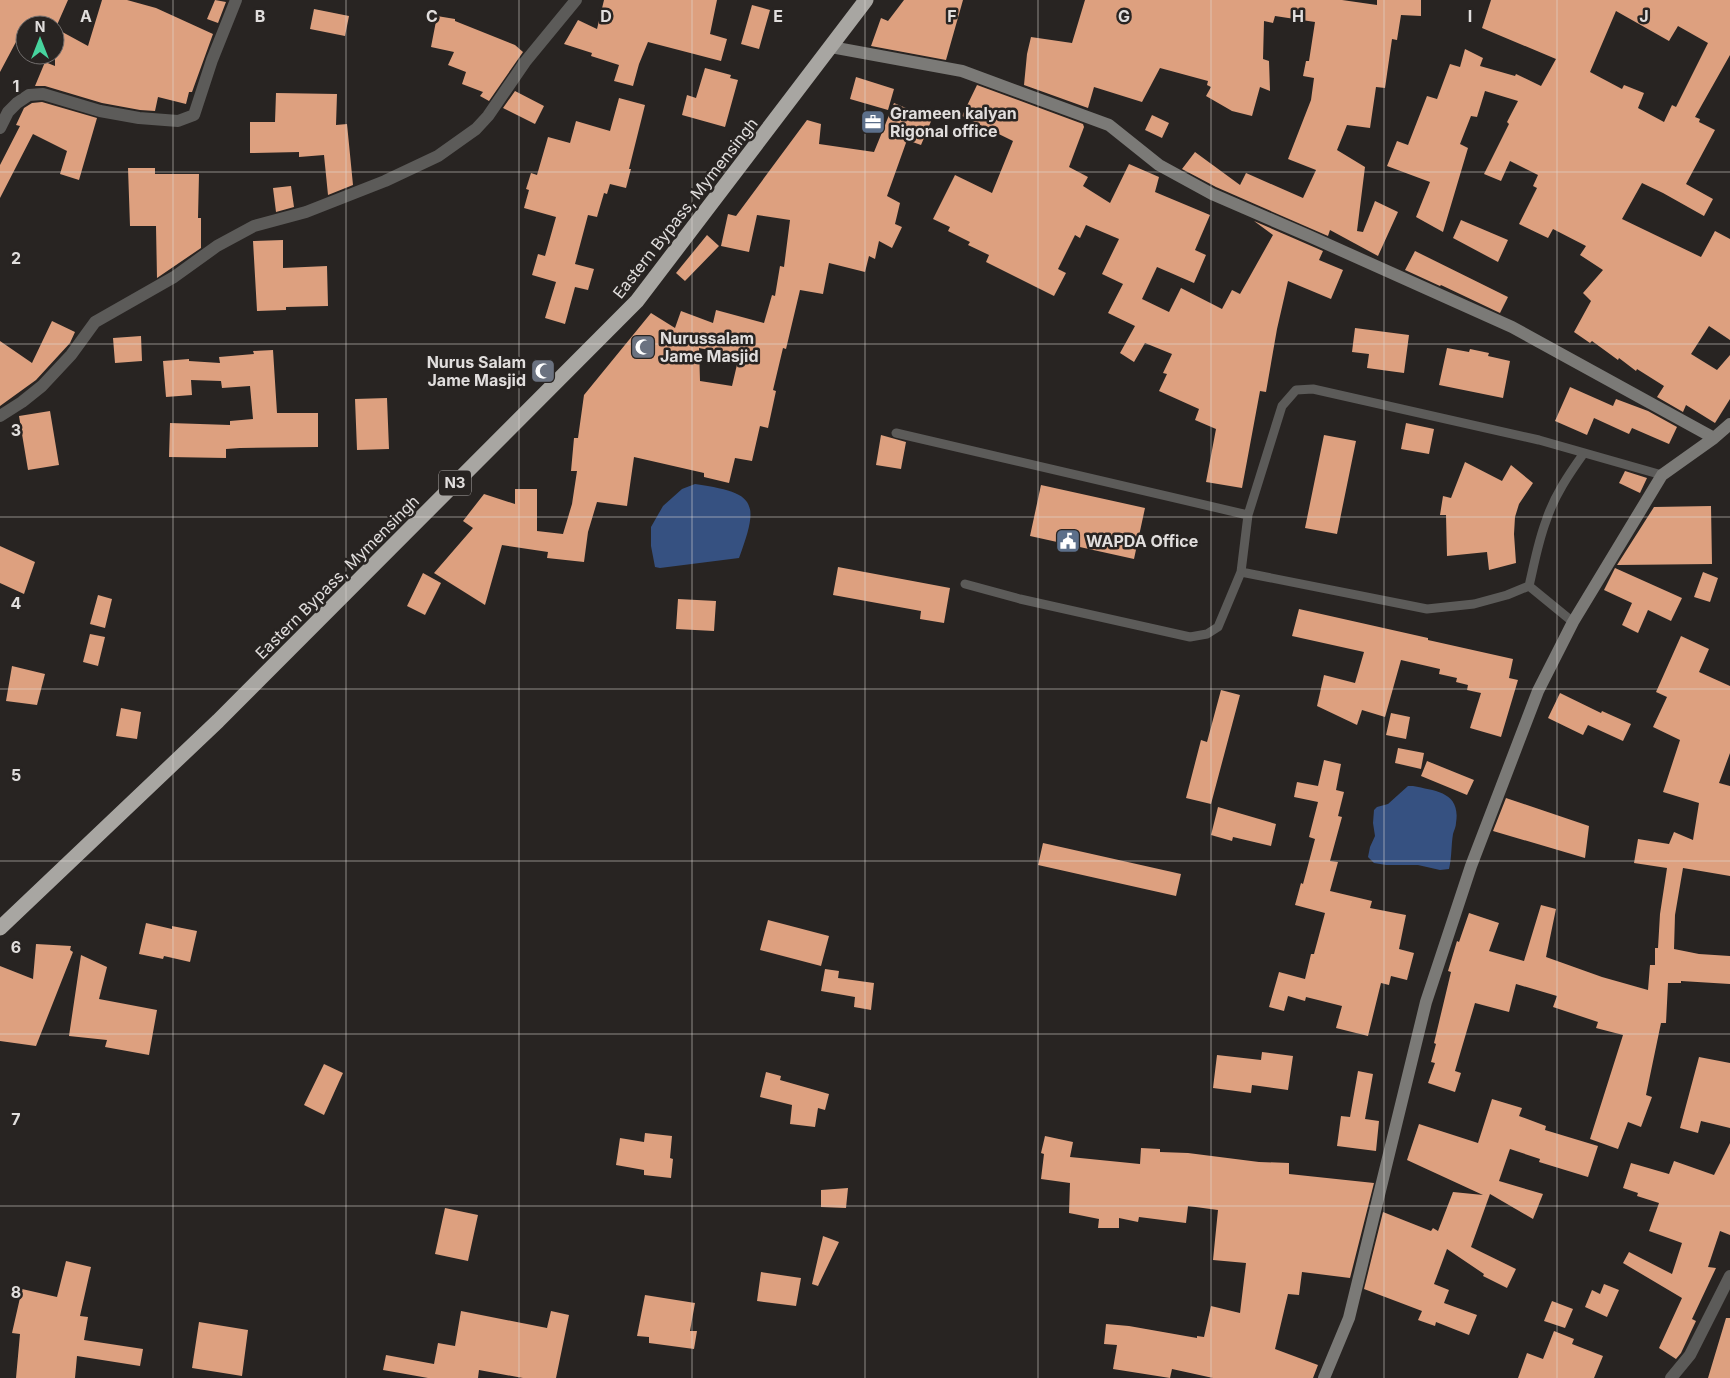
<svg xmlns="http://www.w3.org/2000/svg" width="1730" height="1378" font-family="Inter,sans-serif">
<rect width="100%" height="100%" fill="#282422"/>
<path fill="#365181" d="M695 484C756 493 760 501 739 558L660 568 655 567 651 546V527L663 506 682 489Z
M1408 786H1413C1436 791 1461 792 1456 823 1456 827 1454 830 1453 834 1451 846 1452 857 1449 869L1440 870 1418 865H1386L1374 863 1368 857 1370 847 1375 836 1373 823 1374 810 1377 807 1388 804Z"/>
<path fill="#dda07f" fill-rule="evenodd" d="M0 0H68L57 25H25L0 72Z
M102 0H127L156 8 213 34 192 92H189L186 104 158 97 155 111 140 110 102 103 45 86H35L45 62 55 66V28L88 46Z
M215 0 226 2 218 23 207 19Z
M604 0H717L710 34 727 39 721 61 648 42 639 64 633 86 614 81 619 65 591 56 592 53 564 44 578 20 597 29Z
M904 0H963L946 60 871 46 881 18 888 21Z
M1085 0H1342L1377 5V0H1421V16L1401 15 1397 40 1392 39 1385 88 1376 87 1370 128 1347 125 1337 150 1365 167 1357 231 1363 232 1375 201 1398 212 1378 256 1330 230 1328 236 1216 187 1182 169 1195 152 1240 185 1246 173 1303 198 1316 170 1288 159 1311 100 1314 78 1303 76 1306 61H1309L1315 22 1275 16 1273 23 1264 21 1263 59 1269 61 1270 91 1260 87 1252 116 1232 111 1206 96 1211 87 1207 85 1208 81 1160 68 1142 102 1094 87 1088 108 1024 85 1027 54 1031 37 1072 43Z
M1491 0H1730V55L1695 117 1700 119 1699 122 1715 130 1686 184 1713 199 1704 216 1663 193 1642 183 1622 219 1701 257 1715 231 1730 239V340L1709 326 1691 354 1717 370 1730 355V399L1715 423 1686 405 1683 412 1657 397 1664 386 1637 369 1636 371 1619 358 1618 360 1592 341 1590 343 1574 332 1591 301 1583 293 1603 270 1580 255 1586 246 1553 229 1548 238 1519 224 1537 188 1533 186 1538 175 1510 161 1501 181 1484 174 1509 124 1507 122 1518 101 1485 91 1477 117 1471 116 1460 144 1468 148 1443 232 1416 217 1430 182 1387 166 1397 141 1408 145 1427 96 1437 99 1450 64 1460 67 1465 49 1483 58 1480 66 1515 76 1516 74 1541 86 1556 59 1482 28ZM1616 11 1669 41 1678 26 1708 43 1676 107 1672 105 1664 122 1638 108 1644 93 1624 85 1622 89 1590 72Z
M752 5 770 10 759 49 741 44Z
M314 9 349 16 345 36 310 29Z
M437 16 455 19V21L515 45 523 52 489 101 480 96 483 92 462 84 466 72 448 65 454 52 431 47Z
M705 68 731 75 730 78 738 80 725 127 682 115 687 95 696 98Z
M856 77 894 89 888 110 850 99Z
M977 85 1083 124 1084 127 1069 167 1088 177 1083 186 1110 203 1129 164 1159 177 1155 192 1210 215 1195 250 1206 255 1194 283 1157 267 1142 299 1169 312 1181 288 1222 309 1232 290 1240 294 1273 235 1254 221 1323 251 1319 260 1343 270 1331 299 1288 281 1277 329 1266 392 1260 391 1242 488 1206 482 1216 429 1195 420 1199 409 1159 391 1167 374 1163 373 1172 354 1145 343 1134 362 1120 353 1135 326 1108 313 1123 284 1102 274 1119 239 1086 225 1080 238 1075 235 1058 269 1066 273 1054 296 986 262 989 255 968 245 970 242 948 231 950 227 933 219 955 175 992 193 1013 141 962 116Z
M515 91 544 106 535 124 503 108Z
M276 93 337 94 336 125 347 124 353 185 328 195 324 155 299 157V152L250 153V122H275Z
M619 98 645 105 629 169H631L626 188 610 184 607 194 604 193 597 217 588 215 575 264 594 269 588 290 575 287 565 324 545 318 556 282 532 275 538 254 545 256 556 217 524 208 529 190 526 189 531 173 537 175 548 137 570 143 576 121 610 131Z
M42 102 97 118 79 180 60 174 67 151 33 134 0 198V165L20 126 16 125 24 108 32 103Z
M894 103 932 119 921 145 907 140 887 196 900 203 895 224 902 227 892 248 879 241 875 259 869 256 865 272 829 263 823 294 800 290 786 349 783 348 773 390 776 391 768 428 760 426 752 461 735 458 729 483 704 477V473L634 457 627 506 597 502 588 532 584 562 547 558 548 552 502 545 485 605 434 573 473 528 463 521 484 494 515 504V489H537V531L563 534 572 504 577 471H571L574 438H578L584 395 651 313 675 328 681 311 713 323 716 310 764 323 772 295 775 296 780 266 784 267 790 220 757 215 749 252 721 246 728 214 736 216 807 120 821 124 819 144 874 152ZM699 348 739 356 732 386 700 381Z
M1152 115 1169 123 1162 138 1145 130Z
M128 168H155V174H199L198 218H201V248L157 278 156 226H130Z
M291 186 294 207 276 212 273 188Z
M1461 220 1508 240 1498 262 1453 238Z
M707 235 719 246 685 281 676 273Z
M283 240V268L327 266 328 306 286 307V310L257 311 253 241Z
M1415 251 1508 297 1500 313 1441 285 1440 286 1405 270Z
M52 321 75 332 70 343 36 380 0 406V341L32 363Z
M1355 328 1409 335 1404 373 1367 368 1369 354 1352 352Z
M141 336 142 361 115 363 113 338Z
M1447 348 1469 352 1470 349 1489 353 1488 356 1510 361 1503 398 1439 385Z
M273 350 277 413H318V447L240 448 226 449V458L169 457 170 423 230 425V421L253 419 250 386 222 388 221 381 191 380 192 395 166 397 163 361 189 359V361L220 363 219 357 254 354 253 351Z
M1570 387 1613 406 1616 399 1648 411 1677 427 1669 444 1632 428 1629 434 1594 418 1587 435 1555 421Z
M387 398 389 449 357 450 355 399Z
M50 411 59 465 28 470 19 416Z
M1406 423 1434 429 1429 454 1401 449Z
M881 435 906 442 901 469 876 465Z
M1324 435 1356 441 1337 534 1305 528Z
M1465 462 1502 481 1511 465 1533 483 1519 504 1515 517 1514 534 1516 563 1489 570 1487 552 1447 556 1446 515H1440L1443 496 1451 498Z
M1625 471 1647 478 1640 493 1619 483Z
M1041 485 1145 508 1134 559 1030 536Z
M1711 506 1712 564 1617 565 1654 507Z
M0 546 35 562 24 594 0 583Z
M838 567 950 588 944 623 920 619 921 611 833 595Z
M1615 568 1682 598 1671 621 1648 610 1638 633 1622 625 1632 603 1604 590Z
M1703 572 1718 578 1710 602 1694 597Z
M423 573 441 583 425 615 407 606Z
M98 595 112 599 105 628 90 624Z
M678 599 716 601 714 631 676 629Z
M1299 609 1428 638V640L1513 659 1509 678 1518 680 1501 737 1470 728 1481 693 1467 690 1468 685 1456 682 1457 678 1439 674 1440 669 1401 660 1385 717 1362 710 1357 725 1317 706 1324 675 1355 683 1364 652 1292 636Z
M90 634 105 637 98 666 83 662Z
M1681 636 1709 649 1699 672 1730 686V753L1719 783 1730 786V876L1683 868 1675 915 1674 949 1699 954 1730 956V984L1681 981V983H1668L1666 1023H1661L1646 1095 1652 1097 1641 1127 1628 1122 1618 1149 1590 1139 1623 1035 1596 1028 1598 1022 1553 1007 1557 996 1516 984 1509 1012 1475 1003 1455 1071 1461 1073 1455 1092 1428 1083 1435 1063 1431 1062 1436 1044 1434 1043 1451 972 1448 971 1457 941 1459 942 1469 913 1499 923 1489 951 1524 961 1541 905 1556 909 1546 957 1602 977 1648 990 1650 965H1655V948H1658L1660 914 1667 868 1634 863 1638 839 1669 844 1674 832 1693 840 1699 803 1663 792 1680 740 1653 727 1667 697 1656 692Z
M12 666 45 674 37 705 6 701Z
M1221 690 1240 695 1211 804 1186 798 1201 740 1207 742Z
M1560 693 1601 713 1602 711 1631 724 1623 741 1588 725 1583 735 1548 718Z
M121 708 141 712 137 739 116 736Z
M1391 713 1410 717 1406 739 1386 735Z
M1398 748 1424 753 1421 769 1395 763Z
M1324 760 1341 764 1336 790 1344 792 1338 816 1342 817 1330 861 1338 862 1330 891 1372 901 1370 908 1406 915 1399 949 1414 953 1407 980 1391 976 1389 985 1381 983 1368 1036 1336 1028 1342 1006 1306 997 1305 1001 1288 996 1284 1011 1269 1007 1279 972 1305 979 1311 954H1314L1325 913 1295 905 1301 883 1303 884 1315 839 1309 837 1318 802 1294 797 1297 782 1318 786Z
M1427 761 1474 780 1467 795 1421 776Z
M1506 798 1589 826 1585 858 1493 831Z
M1218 807 1276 824 1271 846 1233 837 1232 841 1211 835Z
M1043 843 1181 874 1176 896 1038 865Z
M768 920 829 936 821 966 760 950Z
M146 923 172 929V926L197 931 190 962 164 956 163 959 139 954Z
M36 944 71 946 70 950 73 952 36 1046 0 1041V966L33 979Z
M81 955 107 967 99 999 157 1010 149 1055 105 1047 107 1040 69 1036Z
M825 969 839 971 838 978 874 983 871 1010 854 1007 855 997 821 991Z
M1262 1052 1293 1056 1288 1090 1252 1085 1251 1093 1213 1088 1217 1055 1261 1060Z
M1699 1057 1730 1063V1128L1701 1121 1698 1133 1680 1128Z
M324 1064 343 1073 324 1115 304 1105Z
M1358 1071 1373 1074 1365 1119 1379 1121 1376 1151 1337 1146 1341 1116 1350 1117Z
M766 1072 781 1076 780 1080 829 1094 825 1110 818 1108 815 1127 790 1124 792 1105 760 1097Z
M1492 1099 1522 1108 1519 1116 1546 1126 1545 1130 1598 1146 1588 1177 1539 1162 1540 1159 1510 1149 1499 1181 1543 1194 1533 1219 1490 1194 1471 1247 1516 1269 1507 1288 1483 1276 1484 1274 1447 1249 1434 1284 1449 1290 1444 1303 1477 1315 1469 1335 1436 1322 1435 1326 1418 1320 1422 1311 1364 1289 1383 1212 1431 1231 1433 1228 1438 1231 1453 1192 1483 1195 1407 1160 1419 1124 1478 1143Z
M645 1133 672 1136 670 1158 673 1159 671 1178 644 1175V1170L616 1165 620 1138 644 1142Z
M1045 1136 1073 1142 1070 1157 1140 1164 1141 1148 1160 1149V1152L1188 1153 1259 1162 1289 1163V1174L1374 1183 1350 1278 1302 1272 1299 1295 1288 1294 1275 1349 1318 1365 1313 1378H1213L1172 1369 1170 1378 1113 1369 1117 1345 1104 1344 1106 1324 1129 1326 1197 1338V1336L1204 1337 1211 1306 1240 1313 1246 1263 1213 1260 1218 1210 1188 1206 1186 1223 1139 1217 1138 1222 1119 1218V1228H1098L1099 1219 1069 1213 1070 1183 1041 1179 1044 1154 1041 1153Z
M1730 1143V1235L1720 1231 1708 1267 1716 1268 1692 1319 1696 1321 1681 1353 1676 1359 1659 1348 1682 1298 1623 1263 1629 1252 1672 1274 1682 1243 1649 1231 1659 1203 1637 1196 1638 1193 1623 1188 1631 1163 1669 1174 1674 1161 1714 1175Z
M848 1188 846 1208 821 1207V1190Z
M445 1208 478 1215 468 1261 435 1254Z
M823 1236 839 1242 818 1286 812 1284Z
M66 1261 91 1267 80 1316 88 1317 84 1340 143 1349 140 1366 77 1356 75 1378H16L20 1334 12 1333 22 1289 57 1297Z
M761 1272 801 1278 796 1306 757 1301Z
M1604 1284 1619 1290 1607 1317 1585 1307 1592 1290 1600 1294Z
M645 1295 695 1303 690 1331H697L694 1349 649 1343V1337L637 1336Z
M1552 1301 1573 1309 1565 1328 1544 1321Z
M461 1311 547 1328 551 1311 569 1315 556 1378H523L479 1370 478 1378H428L383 1370 386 1355 434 1364 438 1343 455 1346Z
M1726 1318H1730V1378H1708Z
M199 1322 248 1330 242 1376 192 1368Z
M1554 1331 1574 1339 1572 1344 1603 1356 1594 1378H1518L1527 1353 1543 1359Z"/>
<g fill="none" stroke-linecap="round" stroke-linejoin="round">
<path stroke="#5c5b59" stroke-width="9" d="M896 433 1248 515
M1241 572 1427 609 1474 604 1507 595 1529 586C1534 565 1538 542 1546 521 1554 496 1569 474 1584 453
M965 584 1020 599 1190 637 1207 634 1218 627 1241 572 1248 515 1282 406 1296 390 1313 389 1539 440 1662 475
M1529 586 1573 622"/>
<path stroke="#5c5b59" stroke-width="12" d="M0 128 8 112 17 103 29 95 43 94 100 111 139 118 178 121 194 115 212 60 236 0
M0 416 22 402 42 386 71 355 95 322 174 277 217 246 254 226 306 212 385 181 438 156 476 129 488 116 525 62 576 0
M1671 1378 1690 1355 1730 1276"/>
<path stroke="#7b7a77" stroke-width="12" d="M831 47 962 71 1109 125 1159 165 1212 194 1309 236 1512 327 1714 438
M1324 1378 1349 1318 1426 1002 1471 866 1538 691 1573 622 1662 475 1714 438 1730 424"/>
<path stroke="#a8a6a2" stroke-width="15" d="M0 928 218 721 637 301 866 0"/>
</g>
<path fill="none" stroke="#e1dedd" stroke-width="1" stroke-opacity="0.55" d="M173 0V1378M346 0V1378M519 0V1378M692 0V1378M865 0V1378M1038 0V1378M1211 0V1378M1384 0V1378M1557 0V1378M0 172H1730M0 344H1730M0 517H1730M0 689H1730M0 861H1730M0 1034H1730M0 1206H1730"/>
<defs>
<symbol id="office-square" viewBox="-11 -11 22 22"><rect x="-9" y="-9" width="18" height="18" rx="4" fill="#5c6f8a" stroke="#282422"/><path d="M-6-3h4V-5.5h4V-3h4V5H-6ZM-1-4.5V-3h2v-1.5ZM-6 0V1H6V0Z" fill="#fff"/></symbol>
<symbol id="mosque-square" viewBox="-11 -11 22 22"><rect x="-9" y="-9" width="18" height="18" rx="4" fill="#6b7280" stroke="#282422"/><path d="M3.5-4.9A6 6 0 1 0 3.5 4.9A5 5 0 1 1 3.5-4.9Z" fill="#fff"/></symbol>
<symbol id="civic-square" viewBox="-11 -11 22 22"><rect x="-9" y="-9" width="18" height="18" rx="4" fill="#5c6f8a" stroke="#282422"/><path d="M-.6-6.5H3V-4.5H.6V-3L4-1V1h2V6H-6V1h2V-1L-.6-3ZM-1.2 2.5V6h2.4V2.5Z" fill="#fff"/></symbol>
</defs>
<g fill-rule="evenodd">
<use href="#office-square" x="859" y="108" width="28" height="28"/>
<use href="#mosque-square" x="629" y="333" width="28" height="28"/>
<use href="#mosque-square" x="529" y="357" width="28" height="28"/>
<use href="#civic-square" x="1054" y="527" width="28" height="28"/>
</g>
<g text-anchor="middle" stroke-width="5" stroke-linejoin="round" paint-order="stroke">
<rect fill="#282422" stroke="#aaa6a5" stroke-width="1" x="439" y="470.5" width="32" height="25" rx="4"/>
<g font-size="15" font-weight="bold" fill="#e1dedd">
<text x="455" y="488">N3</text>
</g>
<g font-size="16" font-weight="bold" fill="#e1dedd" stroke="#282422" text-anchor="start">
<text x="890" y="119">Grameen kalyan<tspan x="890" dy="18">Rigonal office</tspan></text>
<text x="660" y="344">Nurussalam<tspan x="660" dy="18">Jame Masjid</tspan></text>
<text x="526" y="368" text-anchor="end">Nurus Salam<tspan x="526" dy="18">Jame Masjid</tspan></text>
<text x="1086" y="547">WAPDA Office</text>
</g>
<g font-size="16" fill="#e1dedd" stroke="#282422">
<text transform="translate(685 208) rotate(-52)" y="6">Eastern Bypass, Mymensingh</text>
<text transform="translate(337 577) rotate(-45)" y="6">Eastern Bypass, Mymensingh</text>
</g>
</g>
<g font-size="16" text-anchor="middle" font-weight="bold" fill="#e1dedd" stroke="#282422" stroke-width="5" stroke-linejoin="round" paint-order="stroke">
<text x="86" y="22">A</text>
<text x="260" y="22">B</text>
<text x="432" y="22">C</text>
<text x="606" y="22">D</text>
<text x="778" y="22">E</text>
<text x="952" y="22">F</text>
<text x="1124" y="22">G</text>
<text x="1298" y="22">H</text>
<text x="1470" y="22">I</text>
<text x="1644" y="22">J</text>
<text x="16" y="92">1</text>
<text x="16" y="264">2</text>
<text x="16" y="436">3</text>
<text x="16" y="609">4</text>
<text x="16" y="781">5</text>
<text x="16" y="953">6</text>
<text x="16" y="1125">7</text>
<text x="16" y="1298">8</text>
</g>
<g transform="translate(40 40)"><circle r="24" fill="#282422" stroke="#726e6d"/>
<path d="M0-4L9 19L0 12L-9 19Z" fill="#47d49e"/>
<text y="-8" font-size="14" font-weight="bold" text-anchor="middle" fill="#e1dedd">N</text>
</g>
</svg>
